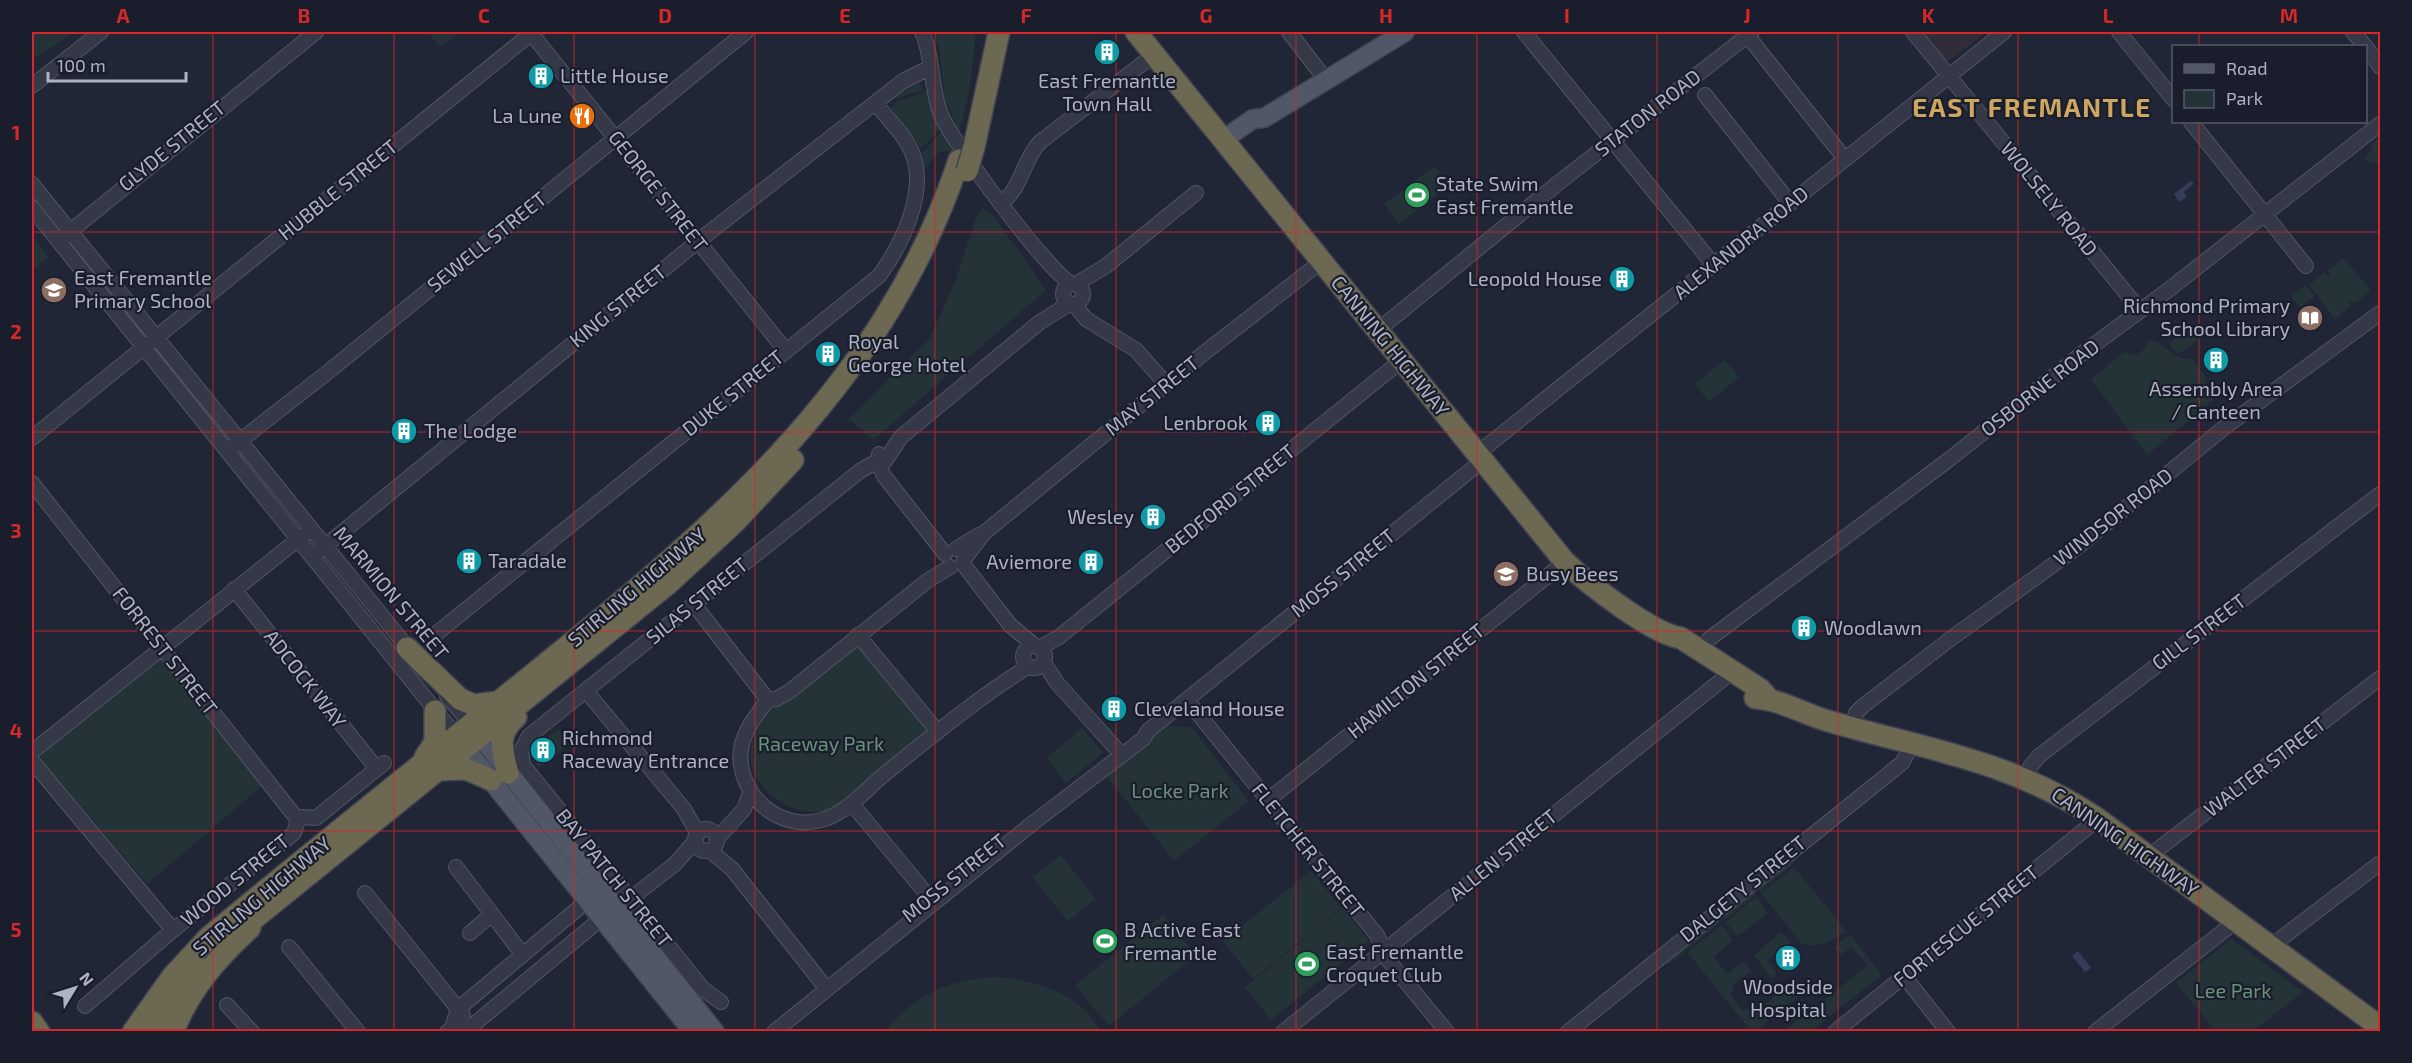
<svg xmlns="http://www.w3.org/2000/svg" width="2412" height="1063" font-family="'Exo 2',sans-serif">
<rect width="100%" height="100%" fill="#212636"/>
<path fill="#302c38" d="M1923 32H1987L1948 62Z"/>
<path fill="#243338" d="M32 32H74L32 60Z
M428 32H460L440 47Z
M933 32H976L969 91 959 132 945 98 939 48Z
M918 80 924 90 890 100 899 93 898 91Z
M927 91 940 128 921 149 891 108 896 102Z
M941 133 952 151H940L924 169 922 153Z
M2380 137V166L2373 161 2369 164 2364 157 2371 152 2372 144Z
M1435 166 1449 185 1399 224 1384 204Z
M982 208 993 215 1046 290 873 440 849 419 930 338 956 279 976 218Z
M32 235 49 257 32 271Z
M2344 258 2371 291 2354 304 2352 301 2349 303 2351 306 2335 319 2309 285 2325 272 2328 276 2330 274 2328 270Z
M2306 285 2314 296 2300 308 2291 296Z
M2189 328 2198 340 2180 353H2177L2169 343Z
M2147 341H2157L2175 356 2193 360 2204 374 2213 400 2147 455 2091 379 2124 352 2136 355 2147 347Z
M1725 360 1739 377 1709 402 1695 384Z
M858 639 930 731C907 750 852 806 825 811 804 815 783 806 768 792 708 734 819 670 858 639Z
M160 658 263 785 147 884 39 757Z
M1166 726 1191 727 1249 801 1174 861 1107 776Z
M1082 728 1103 753 1066 783 1047 758Z
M558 729 570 744 539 768 527 753Z
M1061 855 1096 899 1068 921 1032 877Z
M1790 859 1794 864 1760 891 1757 885Z
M1794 867 1846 931C1833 941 1817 950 1801 943L1761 893Z
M1311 871 1342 908 1253 979 1223 941Z
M1753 891 1756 895 1725 920 1723 914Z
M1757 896 1767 913 1740 935H1736L1726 922Z
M1343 908 1369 941 1271 1020 1245 987Z
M1163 915 1196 955 1109 1026 1075 985Z
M1714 919 1720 923 1668 965 1666 960Z
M1722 925 1733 940 1714 957 1727 974 1744 961 1752 971 1732 986 1735 990 1730 994 1743 1011 1747 1008 1750 1011 1757 1005 1761 1009 1792 981 1802 994 1755 1031H1751L1687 952Z
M1781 932 1791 942 1767 961 1777 973 1771 978 1754 955Z
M1850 934 1882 975 1811 1031H1784L1808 1012 1813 1017 1821 1011 1817 1006 1868 965 1851 947 1841 955 1834 947Z
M2231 939 2303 992 2253 1031H2216L2176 983Z
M998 977C1038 982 1080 992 1100 1031H886C913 994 954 978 998 977Z"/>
<path fill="#343b5b" d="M2191 181 2194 184 2184 192 2187 197 2179 202 2174 194Z
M2078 951 2091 968 2085 972 2072 956Z"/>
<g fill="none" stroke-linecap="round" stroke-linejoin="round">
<defs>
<path id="minor" d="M530 32 786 351
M922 32C934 58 930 89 942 117 954 144 1049 273 1072 284
M1289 32 1326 80
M1524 32 1713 264
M1913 32 2140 310
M2119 32 2174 100
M2353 32 2365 46
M1747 35 1845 159
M2366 47 2380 67
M32 86 101 32
M1705 95 1790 203
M2191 122 2306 266
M32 184 412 653
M1002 203C1022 187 1023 160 1040 142L1155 54
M32 208 456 736
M62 238 316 32
M1063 294a10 10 0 1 1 20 0a10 10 0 1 1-20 0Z
M1076 284 1106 266 1196 193
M1074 304 1086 319 1136 350 1166 384
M1377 331 1557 184 1752 32
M32 438 533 32
M232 447 328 372 746 32
M879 454 877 462 884 476 945 554
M1477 454 2004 32
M885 461 901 437 1040 322 1069 304
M32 483 298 820
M956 549 979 535
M313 556 697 242 903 81 931 67
M964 559 984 533 1199 357 1322 261
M963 564 1010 625 1035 646
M234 589 377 769
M693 603 768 700
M437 633 879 276C901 246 927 194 913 155 906 136 888 119 875 103
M858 635 938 732
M1023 657a11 11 0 1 1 22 0a11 11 0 1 1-22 0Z
M1039 648 1059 637 1401 361
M1699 651 1709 639 1951 458 2084 352 2167 291 2380 124
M1043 661 1057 683 1122 755
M586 691 684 809 698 834
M447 696 471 724
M768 700C753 719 737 739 741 765 747 804 785 832 825 819 850 810 866 789 886 773 932 736 979 697 1029 666
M768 700 776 699 790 691 927 581 950 567
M1187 700 1377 935 1388 960 1447 1032
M1852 727 1856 713 1863 706 1953 637 2075 549 2225 427 2380 313
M32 752 306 533
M32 761 173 930
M2026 778 2030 767 2039 756 2380 494
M1268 800 1565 562
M852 804 934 903
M695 840a11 11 0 1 1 22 0a11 11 0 1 1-22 0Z
M717 839 744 809 750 793
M709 850 732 869 826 988
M2150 858 2157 850 2380 678
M456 867 523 955
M365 893 463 1015
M630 899 675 864 696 840
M470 933 492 914
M289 947 358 1032
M2274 948 2279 940 2380 863
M1904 976 1948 1032
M721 1002 703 989 523 765 521 751 529 736 860 471 872 464 885 461
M227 1005 252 1032
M85 1006 173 930 294 833 298 820 303 817 316 818 384 763
M452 1028 472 1026 609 912
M447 1032 452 1028 458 1009 593 896
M774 1032 1033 823 1143 739 1148 731 1482 461
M1283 1032 1723 679
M1568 1032 1902 763 1913 743
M1835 1032 2088 827 2095 817
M2095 1032 2226 929 2234 919"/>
<path id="major" d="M1224 139 1253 119 1264 118 1405 32
M472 726 715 1032
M457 738 693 1032"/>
<path id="highway" d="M1136 32 1565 562C1587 583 1652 634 1681 638L1760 689 1768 698
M974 147 999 32
M407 648 460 699 474 705 498 702
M1755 698C1779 699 1802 713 1825 720 1922 749 2008 759 2095 817L2380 1027
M425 757 435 742V711
M439 770 466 769 491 780
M508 773C502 751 496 734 516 717
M235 934 669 583 735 522 793 460
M32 1022 39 1032
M133 1032 172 977 209 937C309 854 411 773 512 691 697 542 882 394 959 160
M156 1032 172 1004 199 968
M173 1032C190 989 217 958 250 928"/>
</defs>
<use href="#minor" stroke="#525564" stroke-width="16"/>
<use href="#major" stroke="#3e4150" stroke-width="21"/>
<use href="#highway" stroke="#3f4251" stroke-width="24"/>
<use href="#minor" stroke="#353847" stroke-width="14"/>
<use href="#major" stroke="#525767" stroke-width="18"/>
<use href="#highway" stroke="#6d6852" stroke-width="21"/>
<defs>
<path id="highway-bridge" d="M967 171 974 147"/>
</defs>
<use href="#highway-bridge" stroke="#3f4251" stroke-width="24" stroke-linecap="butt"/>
<use href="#highway-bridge" stroke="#6d6852" stroke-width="21"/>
</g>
<path fill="none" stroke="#d62828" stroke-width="1.5" stroke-opacity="0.55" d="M213 32V1032M394 32V1032M574 32V1032M755 32V1032M935 32V1032M1116 32V1032M1296 32V1032M1477 32V1032M1657 32V1032M1838 32V1032M2018 32V1032M2199 32V46M2199 122V1032M32 232H2380M32 432H2380M32 631H2380M32 831H2380"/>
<defs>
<symbol id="building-disc" viewBox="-11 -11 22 22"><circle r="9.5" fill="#0f9aa8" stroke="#1a1d2b"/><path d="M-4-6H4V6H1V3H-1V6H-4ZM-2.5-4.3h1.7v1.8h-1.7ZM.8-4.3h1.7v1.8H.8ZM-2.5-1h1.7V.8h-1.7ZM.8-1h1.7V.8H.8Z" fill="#fff"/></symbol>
<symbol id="restaurant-disc" viewBox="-11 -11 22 22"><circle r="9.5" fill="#e8710a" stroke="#1a1d2b"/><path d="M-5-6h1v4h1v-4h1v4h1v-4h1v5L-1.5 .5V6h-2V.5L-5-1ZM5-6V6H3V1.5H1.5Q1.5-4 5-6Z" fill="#fff"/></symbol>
<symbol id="stadium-disc" viewBox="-11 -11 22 22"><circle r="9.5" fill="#2e9e5b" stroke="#1a1d2b"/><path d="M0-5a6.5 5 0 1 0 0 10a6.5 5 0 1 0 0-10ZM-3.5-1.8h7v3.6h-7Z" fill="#fff"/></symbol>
<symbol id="school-disc" viewBox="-11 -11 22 22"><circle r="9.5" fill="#8d6e63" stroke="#1a1d2b"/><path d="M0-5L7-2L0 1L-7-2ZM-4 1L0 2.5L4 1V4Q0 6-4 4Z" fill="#fff"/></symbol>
<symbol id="library-disc" viewBox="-11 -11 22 22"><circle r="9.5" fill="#8d6e63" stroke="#1a1d2b"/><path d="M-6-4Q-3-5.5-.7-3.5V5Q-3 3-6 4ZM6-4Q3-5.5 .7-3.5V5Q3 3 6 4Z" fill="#fff"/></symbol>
</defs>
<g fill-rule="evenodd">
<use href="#building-disc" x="1092" y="37" width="30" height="30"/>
<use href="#building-disc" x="526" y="61" width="30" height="30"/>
<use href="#restaurant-disc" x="567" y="101" width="30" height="30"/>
<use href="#stadium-disc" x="1402" y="180" width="30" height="30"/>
<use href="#building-disc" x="1607" y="264" width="30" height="30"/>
<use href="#school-disc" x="39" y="275" width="30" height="30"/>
<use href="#library-disc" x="2295" y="303" width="30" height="30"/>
<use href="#building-disc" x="813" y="339" width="30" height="30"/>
<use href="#building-disc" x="2201" y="345" width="30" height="30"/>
<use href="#building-disc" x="1253" y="408" width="30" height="30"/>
<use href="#building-disc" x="389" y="416" width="30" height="30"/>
<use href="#building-disc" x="1138" y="502" width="30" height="30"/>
<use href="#building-disc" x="454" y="546" width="30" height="30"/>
<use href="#building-disc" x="1076" y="547" width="30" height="30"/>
<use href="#school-disc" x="1491" y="559" width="30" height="30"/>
<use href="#building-disc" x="1789" y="613" width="30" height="30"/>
<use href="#building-disc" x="1099" y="694" width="30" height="30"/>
<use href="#building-disc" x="528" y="735" width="30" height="30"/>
<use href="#stadium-disc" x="1090" y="926" width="30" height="30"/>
<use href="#building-disc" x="1773" y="943" width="30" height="30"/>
<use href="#stadium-disc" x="1292" y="949" width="30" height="30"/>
</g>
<g text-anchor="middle" stroke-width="4.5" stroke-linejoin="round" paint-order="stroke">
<g font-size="20" fill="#afb2c3" stroke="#1a1d2b" text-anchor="start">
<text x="560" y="83">Little House</text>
<text x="1107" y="88" text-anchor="middle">East Fremantle<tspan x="1107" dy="23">Town Hall</tspan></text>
<text x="562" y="123" text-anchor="end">La Lune</text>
<text x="1436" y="191">State Swim<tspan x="1436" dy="23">East Fremantle</tspan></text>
<text x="74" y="285">East Fremantle<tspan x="74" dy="23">Primary School</tspan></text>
<text x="1602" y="286" text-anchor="end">Leopold House</text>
<text x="2290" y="313" text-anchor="end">Richmond Primary<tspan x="2290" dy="23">School Library</tspan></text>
<text x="848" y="349">Royal<tspan x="848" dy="23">George Hotel</tspan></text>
<text x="2216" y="396" text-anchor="middle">Assembly Area<tspan x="2216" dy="23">/ Canteen</tspan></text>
<text x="1248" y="430" text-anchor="end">Lenbrook</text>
<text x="424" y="438">The Lodge</text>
<text x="1134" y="524" text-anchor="end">Wesley</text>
<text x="488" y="568">Taradale</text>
<text x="1072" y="569" text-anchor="end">Aviemore</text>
<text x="1526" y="581">Busy Bees</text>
<text x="1824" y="635">Woodlawn</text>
<text x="1134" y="716">Cleveland House</text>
<text x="562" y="745">Richmond<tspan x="562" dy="23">Raceway Entrance</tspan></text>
<text x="1124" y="937">B Active East<tspan x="1124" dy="23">Fremantle</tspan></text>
<text x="1326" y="959">East Fremantle<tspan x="1326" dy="23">Croquet Club</tspan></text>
<text x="1788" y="994" text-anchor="middle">Woodside<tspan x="1788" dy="23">Hospital</tspan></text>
</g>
<g font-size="20" fill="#afb2c3" stroke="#1a1d2b">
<text transform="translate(1648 113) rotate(-38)" y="7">STATON ROAD</text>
<text transform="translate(172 146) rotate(-39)" y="7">GLYDE STREET</text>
<text transform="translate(338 190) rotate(-39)" y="7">HUBBLE STREET</text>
<text transform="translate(658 191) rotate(52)" y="7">GEORGE STREET</text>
<text transform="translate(2049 199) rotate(51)" y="7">WOLSELY ROAD</text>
<text transform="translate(487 242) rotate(-39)" y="7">SEWELL STREET</text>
<text transform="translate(1741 243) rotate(-39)" y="7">ALEXANDRA ROAD</text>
<text transform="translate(618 306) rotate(-39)" y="7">KING STREET</text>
<text transform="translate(1390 346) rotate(51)" y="7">CANNING HIGHWAY</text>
<text transform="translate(2040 388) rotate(-38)" y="7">OSBORNE ROAD</text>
<text transform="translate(733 393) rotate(-39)" y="7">DUKE STREET</text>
<text transform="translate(1152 396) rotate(-39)" y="7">MAY STREET</text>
<text transform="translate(1230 499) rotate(-39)" y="7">BEDFORD STREET</text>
<text transform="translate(2113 517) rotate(-38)" y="7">WINDSOR ROAD</text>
<text transform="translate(1343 573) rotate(-39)" y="7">MOSS STREET</text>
<text transform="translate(637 587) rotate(-40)" y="7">STIRLING HIGHWAY</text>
<text transform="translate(391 593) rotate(50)" y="7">MARMION STREET</text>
<text transform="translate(697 601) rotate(-39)" y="7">SILAS STREET</text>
<text transform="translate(2199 632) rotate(-37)" y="7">GILL STREET</text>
<text transform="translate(165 651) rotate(52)" y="7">FORREST STREET</text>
<text transform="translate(305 679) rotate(52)" y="7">ADCOCK WAY</text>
<text transform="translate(1416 681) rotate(-39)" y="7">HAMILTON STREET</text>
<text transform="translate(2265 767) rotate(-38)" y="7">WALTER STREET</text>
<text transform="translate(2125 842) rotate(35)" y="7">CANNING HIGHWAY</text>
<text transform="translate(1308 850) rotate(51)" y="7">FLETCHER STREET</text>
<text transform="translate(1503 855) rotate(-39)" y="7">ALLEN STREET</text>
<text transform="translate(614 878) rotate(51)" y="7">BAY PATCH STREET</text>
<text transform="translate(954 878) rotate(-39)" y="7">MOSS STREET</text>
<text transform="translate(235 880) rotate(-39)" y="7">WOOD STREET</text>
<text transform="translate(1743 889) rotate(-39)" y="7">DALGETY STREET</text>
<text transform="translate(262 896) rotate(-40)" y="7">STIRLING HIGHWAY</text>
<text transform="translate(1966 926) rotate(-39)" y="7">FORTESCUE STREET</text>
</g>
<g font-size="20" fill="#68937b" stroke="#1a1d2b">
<text x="821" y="751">Raceway Park</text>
<text x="1180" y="798">Locke Park</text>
<text x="2233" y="998">Lee Park</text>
</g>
<g font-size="26" font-weight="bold" letter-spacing="1.5" fill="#cda760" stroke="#1a1d2b">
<text x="2032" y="117">EAST FREMANTLE</text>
</g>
</g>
<rect width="2412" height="1063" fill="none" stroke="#1a1d2b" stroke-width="66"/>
<rect x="2172" y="45" width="195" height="78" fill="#1a1d2b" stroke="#565968" stroke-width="1.5"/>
<rect x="2184" y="64" width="30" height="9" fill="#525767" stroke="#565968" stroke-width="1.5"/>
<text x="2226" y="75" font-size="18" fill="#afb2c3">Road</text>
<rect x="2184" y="90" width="30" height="18" fill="#243338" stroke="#565968" stroke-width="1.5"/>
<text x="2226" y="105" font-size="18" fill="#afb2c3">Park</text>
<g transform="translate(75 988) rotate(52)" stroke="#1a1d2b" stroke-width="4.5" paint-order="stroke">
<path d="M0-4.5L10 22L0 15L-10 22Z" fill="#afb2c3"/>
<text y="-9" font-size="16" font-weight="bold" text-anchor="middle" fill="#afb2c3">N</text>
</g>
<path d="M48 72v9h138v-9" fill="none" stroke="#afb2c3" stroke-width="3"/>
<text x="57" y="72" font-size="18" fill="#afb2c3" stroke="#1a1d2b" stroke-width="4.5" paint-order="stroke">100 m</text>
<rect x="33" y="33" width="2346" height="997" fill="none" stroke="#d62828" stroke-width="2"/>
<g font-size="20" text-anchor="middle" font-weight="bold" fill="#d62828">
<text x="123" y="23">A</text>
<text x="304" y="23">B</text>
<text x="484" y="23">C</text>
<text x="665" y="23">D</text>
<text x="845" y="23">E</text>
<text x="1026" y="23">F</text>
<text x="1206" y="23">G</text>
<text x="1386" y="23">H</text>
<text x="1567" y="23">I</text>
<text x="1747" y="23">J</text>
<text x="1928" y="23">K</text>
<text x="2108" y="23">L</text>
<text x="2289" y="23">M</text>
<text x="16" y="140">1</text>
<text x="16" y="339">2</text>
<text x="16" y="538">3</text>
<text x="16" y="738">4</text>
<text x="16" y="937">5</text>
</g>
</svg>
